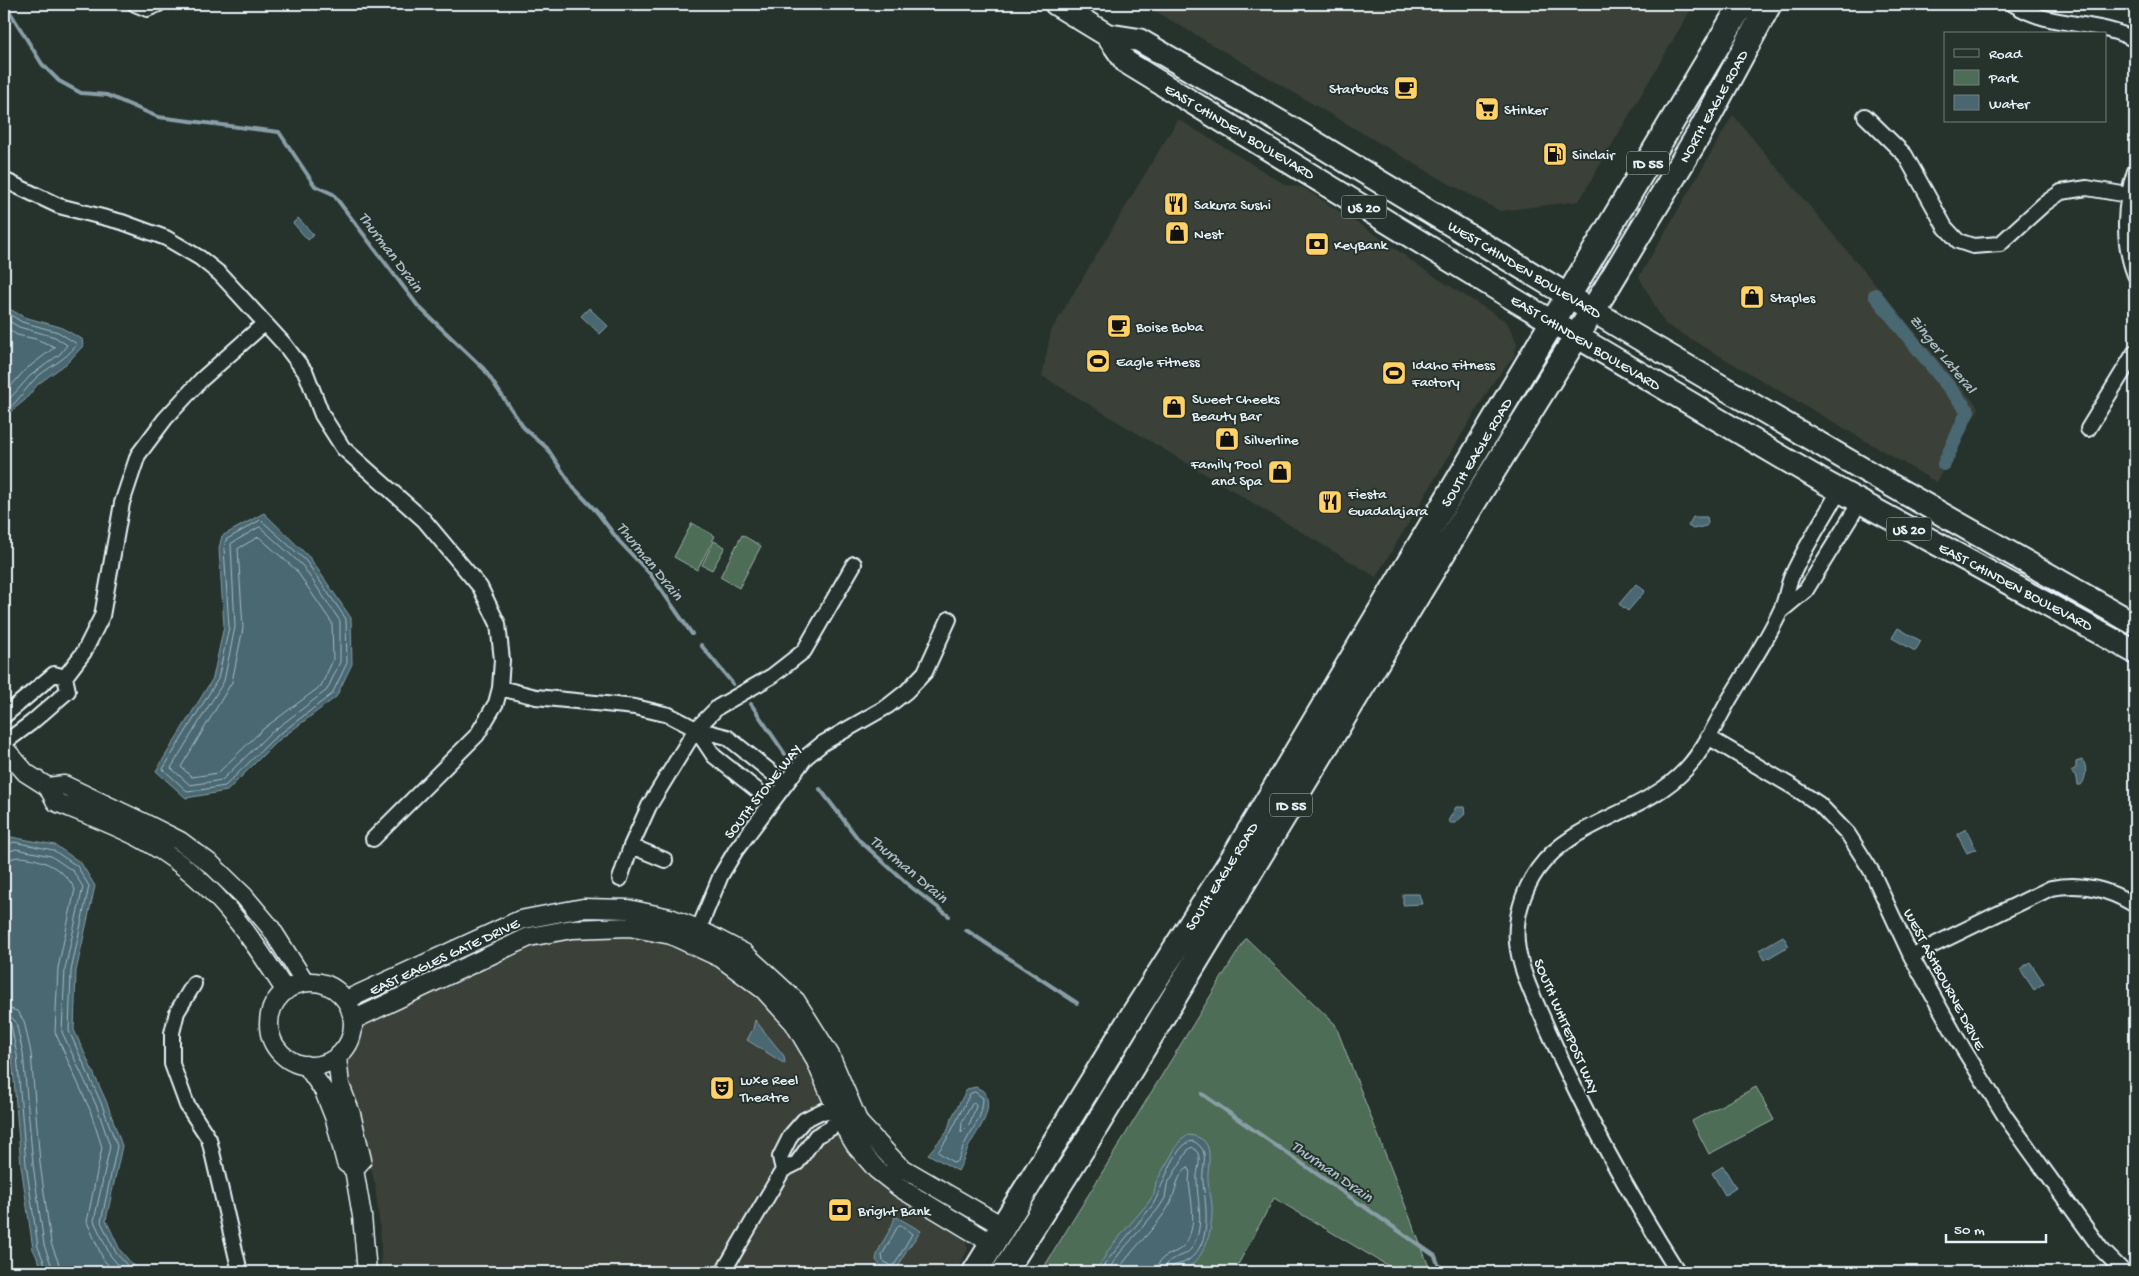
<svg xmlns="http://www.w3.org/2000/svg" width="2139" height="1276" font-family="'Gochi Hand',sans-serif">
<rect width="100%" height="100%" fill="#26332d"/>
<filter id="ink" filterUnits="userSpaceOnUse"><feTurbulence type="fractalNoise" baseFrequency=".02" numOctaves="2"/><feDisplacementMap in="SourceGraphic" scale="10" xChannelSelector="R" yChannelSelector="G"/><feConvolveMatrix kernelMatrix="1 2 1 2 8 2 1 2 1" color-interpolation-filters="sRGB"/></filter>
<g filter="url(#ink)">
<path fill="#3a4038" d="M1143 4H1694L1579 201 1500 211 1439 178Z
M1733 115 1979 408 1936 482 1665 324 1639 277Z
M1178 119 1286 185 1302 187 1388 243 1418 266 1507 322 1517 343 1514 357 1494 381 1376 577 1042 376 1051 331Z
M596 933 642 937 709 961 741 981 771 1010 793 1040 808 1067 841 1138 964 1237 968 1249 956 1272H381V1238L375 1184 358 1118 346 1085 344 1066 349 1051 360 1030 376 1013 518 949 560 937Z"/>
<path fill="#4e6d57" stroke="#9bafa8" d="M692 523 715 536 697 570 674 557Z
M742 535 761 546 739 588 720 577Z
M714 541 725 547 712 570 702 565Z
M1246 938 1335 1024 1431 1272H1394L1395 1270 1274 1198 1234 1272H1041Z
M1756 1087 1774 1120 1709 1154 1692 1121Z"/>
<path fill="#4a6771" stroke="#899ea7" d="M298 218 314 235 308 240 293 223Z
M4 306 24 317 60 327 82 339 83 346 67 363 38 384 25 400 4 417Z
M589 308 608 326 600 334 581 316Z
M264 513 310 558 351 618 352 664 336 697 275 743 227 791 186 798 156 771 213 678 224 626 219 548 222 536Z
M1693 517H1707L1708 523 1706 526 1693 529 1688 526Z
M1636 584 1645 591 1628 611 1619 604Z
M1898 628 1921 641 1915 651 1892 638Z
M2082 760C2088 765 2086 780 2081 785H2078L2077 778 2071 771 2076 768V762Z
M1456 807H1464L1465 814 1455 823H1451L1448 821Z
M1966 829 1976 849 1967 853 1957 834Z
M11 837 55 845 81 863 95 886 76 971 74 1030 107 1103 122 1146 106 1220 120 1250 139 1272H44L33 1249 21 1165 12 1056 4 1015V844Z
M1419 894 1422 904 1403 905V894Z
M1783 936 1789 946 1765 960 1759 950Z
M2030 962 2044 983 2034 990 2020 969Z
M755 1020 784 1056 785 1064 747 1040 753 1029Z
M976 1087 985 1092C994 1113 978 1129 969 1146 965 1155 963 1162 958 1171L928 1154 947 1132 951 1119 967 1089Z
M1188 1135C1218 1138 1207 1162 1208 1180 1208 1189 1212 1198 1212 1206 1213 1226 1207 1254 1190 1266 1173 1276 1106 1272 1083 1272L1094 1270 1101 1263 1110 1248 1148 1203 1154 1194 1156 1182 1179 1142Z
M1723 1166 1736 1188 1725 1195 1712 1173Z
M895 1216 921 1231 906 1251 898 1268C890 1274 881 1268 876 1260 878 1244 892 1232 895 1216Z"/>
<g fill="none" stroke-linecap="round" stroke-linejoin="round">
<path stroke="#a9bac2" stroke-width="1" d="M4 311 22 322 58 332 77 344C66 361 46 367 33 381 23 392 16 404 4 412
M4 318 19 327 55 337 67 345 60 354 30 376 4 405
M4 326 17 335 36 339 55 347 25 370 4 394
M261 520 306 561 346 619 347 663 332 694 272 740 225 786 188 792 163 769 218 679 229 627 224 548 226 540Z
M260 527 302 565 340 621V662L327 690 268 735 222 780 190 785 171 768 224 681 235 627 231 544Z
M259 537 296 570 332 623 333 660 321 686 263 729 218 773 192 777 181 767 232 682 243 628 238 549Z
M4 847 14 842 53 850 77 866 89 886 71 971 69 1031 102 1105 117 1146 101 1222 116 1253 133 1272
M4 853 16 849 51 856 73 871 83 887 65 969 62 1032 97 1107 110 1146 94 1221 110 1255 124 1272
M4 861C9 860 14 857 19 857 42 858 64 869 75 889L58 968 55 1032 90 1110 102 1147 87 1222 103 1259 114 1272
M4 1007 17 1011 24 1021 31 1053 40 1163 51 1243 62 1272
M4 1015 11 1017 16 1022 23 1053 33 1164 44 1245 54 1272
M4 1021 11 1025 17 1055 26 1164 38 1247 48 1272
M975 1092 983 1098C983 1118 973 1127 965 1143 961 1150 961 1160 954 1163L938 1152C952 1134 959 1114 970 1094Z
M975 1103 976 1106 970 1124 961 1133 962 1122 972 1104Z
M901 1225 912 1234 895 1264 892 1266 883 1261 882 1255 898 1226Z
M1098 1272 1152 1206C1161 1193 1174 1142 1193 1141 1212 1151 1201 1165 1203 1182 1206 1207 1213 1244 1187 1261 1183 1264 1177 1264 1173 1266L1171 1272
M1107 1272 1119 1254 1158 1209 1165 1198 1167 1185 1188 1150 1192 1147C1205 1155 1196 1169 1197 1180 1197 1203 1206 1227 1191 1249 1184 1257 1176 1256 1168 1262L1164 1272
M1117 1272C1132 1248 1156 1229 1170 1204 1176 1193 1176 1174 1188 1167 1191 1172 1189 1176 1189 1182 1191 1202 1198 1225 1185 1244 1176 1257 1158 1251 1157 1272"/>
<path stroke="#899ea7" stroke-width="4" d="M5 4 42 64 59 81 81 93 107 95 158 117 279 132 315 186 333 194 418 306 484 369 524 428 547 448 573 487 597 512 619 541 651 575 692 634
M701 645 733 684
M751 704 785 754
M820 789 859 840 911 887 949 916
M966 930 1077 1003
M1202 1094 1435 1256 1441 1272"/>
<path stroke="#4a6771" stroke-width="14" d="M1875 295 1968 411 1944 464"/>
<defs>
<path id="minor" d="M135 4 147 9 159 4
M2013 4C2051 29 2096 19 2135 40
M1865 116 1905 155 1945 227 1958 241 1973 246 2000 244 2044 204 2061 192 2087 188 2128 195
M2135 171C2124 204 2122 242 2135 275
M4 180 59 206 122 222 166 238 200 258 220 274 284 344 306 373 322 415 343 448 424 520 480 587 498 624 502 660 500 688 536 697 635 707 669 715 696 729
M2088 429 2135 352
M1782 610 1806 590 1860 502
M65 677 84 652 102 616 122 503 138 455 165 419 202 379 265 323
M4 716 54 674 65 677 68 691 31 723 4 743
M1708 737 1793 787 1819 804 1848 834 1872 872 1911 956 1956 1037 2005 1116 2101 1249 2124 1272
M772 802 714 756 696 729 727 737 786 784
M373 839 477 735 496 703 500 688
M631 846 665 860
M620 879 631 846 649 806 696 729 718 707 772 676 804 651 854 564
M695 938 721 875 736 850 806 757 823 743 888 706 907 691 925 672 949 619
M1911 956 2051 888C2082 882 2108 889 2135 905
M194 984 177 1012 172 1033V1064L187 1105 209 1139 240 1272
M839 1114 822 1111 804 1120 791 1135 780 1157 783 1170 797 1163 816 1136 831 1128 839 1114 845 1112
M723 1272 783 1170
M1678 1272C1629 1195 1585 1114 1548 1030 1537 1004 1523 978 1518 950 1513 923 1522 891 1538 869 1574 819 1645 814 1686 769 1704 750 1716 723 1729 700 1746 671 1767 641 1781 610 1786 600 1787 588 1791 578 1804 548 1823 520 1839 491"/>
<path id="tertiary" d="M4 748 26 773 48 787 56 802C83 813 113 824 140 838 210 876 244 926 285 990
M48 787 64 785 144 823 180 841 212 865 244 896 270 927 305 982
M269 1024a42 42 0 1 1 84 0a42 42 0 1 1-84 0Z
M346 1000 520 920 583 908 628 909 670 918 698 929 744 953 796 1001 830 1055 859 1123 899 1166 1004 1227
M353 1020 529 937 572 929 629 927 671 935 721 958 764 990 794 1023 814 1057 843 1125 856 1146 877 1170 900 1188 993 1244
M337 1057 340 1085 351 1114 362 1160 354 1169
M306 1065 324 1091 335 1119 346 1163 354 1169 362 1216 367 1272"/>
<path id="primary" d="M1056 4 1107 35 1126 62 1520 303 1824 482 2135 652
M1107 35 1139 40 1301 134 1625 330 1866 471 2135 624"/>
<path id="trunk" d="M975 1272 1133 1015 1237 852 1742 4
M1004 1272 1087 1141 1478 495 1609 284 1699 134 1769 4"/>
</defs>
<use href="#minor" stroke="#e8f1f8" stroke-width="18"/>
<use href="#tertiary" stroke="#e8f1f8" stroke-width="21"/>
<use href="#primary" stroke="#e8f1f8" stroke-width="26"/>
<use href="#trunk" stroke="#e8f1f8" stroke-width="28"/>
<use href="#minor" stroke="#26332d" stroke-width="14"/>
<use href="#tertiary" stroke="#26332d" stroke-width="18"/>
<use href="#primary" stroke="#26332d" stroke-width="22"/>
<use href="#trunk" stroke="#26332d" stroke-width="24"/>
</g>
</g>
<defs>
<symbol id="cafe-square" viewBox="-11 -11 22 22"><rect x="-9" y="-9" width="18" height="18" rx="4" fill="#ffd166" stroke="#26332d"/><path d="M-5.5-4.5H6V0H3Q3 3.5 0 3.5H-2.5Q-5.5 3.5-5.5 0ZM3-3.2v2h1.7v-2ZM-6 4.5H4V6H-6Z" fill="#111"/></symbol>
<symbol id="supermarket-square" viewBox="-11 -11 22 22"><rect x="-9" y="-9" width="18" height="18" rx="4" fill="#ffd166" stroke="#26332d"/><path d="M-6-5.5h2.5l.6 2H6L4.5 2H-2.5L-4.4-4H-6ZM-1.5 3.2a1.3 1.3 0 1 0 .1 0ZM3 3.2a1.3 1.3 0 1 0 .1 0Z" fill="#111"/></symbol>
<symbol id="fuel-square" viewBox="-11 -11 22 22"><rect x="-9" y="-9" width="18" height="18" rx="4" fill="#ffd166" stroke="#26332d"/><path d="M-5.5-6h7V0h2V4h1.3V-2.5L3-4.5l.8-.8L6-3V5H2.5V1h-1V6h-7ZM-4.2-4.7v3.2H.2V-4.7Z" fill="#111"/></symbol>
<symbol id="restaurant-square" viewBox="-11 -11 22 22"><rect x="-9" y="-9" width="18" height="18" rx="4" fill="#ffd166" stroke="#26332d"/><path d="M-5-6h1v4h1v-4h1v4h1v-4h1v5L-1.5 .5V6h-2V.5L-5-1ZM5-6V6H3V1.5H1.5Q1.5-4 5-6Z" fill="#111"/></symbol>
<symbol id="shop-square" viewBox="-11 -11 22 22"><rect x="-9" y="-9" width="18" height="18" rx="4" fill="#ffd166" stroke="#26332d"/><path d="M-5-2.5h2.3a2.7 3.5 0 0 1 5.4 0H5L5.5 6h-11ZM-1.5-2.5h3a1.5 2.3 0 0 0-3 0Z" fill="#111"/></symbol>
<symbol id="bank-square" viewBox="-11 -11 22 22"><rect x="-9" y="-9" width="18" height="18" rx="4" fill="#ffd166" stroke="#26332d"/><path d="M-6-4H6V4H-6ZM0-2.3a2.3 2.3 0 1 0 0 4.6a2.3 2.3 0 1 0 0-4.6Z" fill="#111"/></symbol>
<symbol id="stadium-square" viewBox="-11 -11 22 22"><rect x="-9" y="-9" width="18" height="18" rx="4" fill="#ffd166" stroke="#26332d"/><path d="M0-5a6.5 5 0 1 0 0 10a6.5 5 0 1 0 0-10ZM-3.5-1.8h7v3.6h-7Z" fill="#111"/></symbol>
<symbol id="theatre-square" viewBox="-11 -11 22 22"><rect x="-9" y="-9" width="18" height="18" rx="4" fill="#ffd166" stroke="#26332d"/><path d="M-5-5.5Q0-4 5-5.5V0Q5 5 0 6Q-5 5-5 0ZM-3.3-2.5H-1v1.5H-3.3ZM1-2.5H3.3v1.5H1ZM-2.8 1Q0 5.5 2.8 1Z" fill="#111"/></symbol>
</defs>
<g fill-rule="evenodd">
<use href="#cafe-square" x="1392" y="74" width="28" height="28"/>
<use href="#supermarket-square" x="1473" y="95" width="28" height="28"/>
<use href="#fuel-square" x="1541" y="140" width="28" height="28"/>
<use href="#restaurant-square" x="1162" y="190" width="28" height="28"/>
<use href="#shop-square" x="1163" y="219" width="28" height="28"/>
<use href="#bank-square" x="1303" y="230" width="28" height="28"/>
<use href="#shop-square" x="1738" y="283" width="28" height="28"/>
<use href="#cafe-square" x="1105" y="312" width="28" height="28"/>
<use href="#stadium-square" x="1084" y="347" width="28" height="28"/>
<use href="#stadium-square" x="1380" y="359" width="28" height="28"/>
<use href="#shop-square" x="1160" y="393" width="28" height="28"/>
<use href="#shop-square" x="1213" y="425" width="28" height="28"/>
<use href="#shop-square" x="1266" y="458" width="28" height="28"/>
<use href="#restaurant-square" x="1316" y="488" width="28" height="28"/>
<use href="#theatre-square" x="708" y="1074" width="28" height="28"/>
<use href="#bank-square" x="826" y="1196" width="28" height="28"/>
</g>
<g text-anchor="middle" stroke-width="4" stroke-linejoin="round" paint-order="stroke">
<g fill="#26332d" stroke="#aeb8bb" stroke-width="1">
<rect x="1627" y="151.5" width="42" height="23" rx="4"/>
<rect x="1341.5" y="195.5" width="45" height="23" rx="4"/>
<rect x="1886.5" y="517.5" width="45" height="23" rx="4"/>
<rect x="1270" y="793.5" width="42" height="23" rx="4"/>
</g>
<g font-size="14" font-weight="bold" fill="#e8f1f8">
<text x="1648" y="168">ID 55</text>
<text x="1364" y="212">US 20</text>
<text x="1909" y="534">US 20</text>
<text x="1291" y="810">ID 55</text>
</g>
<g font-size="15" fill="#e8f1f8" stroke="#26332d" text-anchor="start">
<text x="1388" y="93" text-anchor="end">Starbucks</text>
<text x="1504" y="114">Stinker</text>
<text x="1572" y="159">Sinclair</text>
<text x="1194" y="209">Sakura Sushi</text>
<text x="1194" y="238">Nest</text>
<text x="1334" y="249">KeyBank</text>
<text x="1770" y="302">Staples</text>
<text x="1136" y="331">Boise Boba</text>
<text x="1116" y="366">Eagle Fitness</text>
<text x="1412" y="369">Idaho Fitness<tspan x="1412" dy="17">Factory</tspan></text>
<text x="1192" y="403">Sweet Cheeks<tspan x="1192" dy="17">Beauty Bar</tspan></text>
<text x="1244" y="444">Silverline</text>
<text x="1262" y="468" text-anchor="end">Family Pool<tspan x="1262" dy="17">and Spa</tspan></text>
<text x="1348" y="498">Fiesta<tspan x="1348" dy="17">Guadalajara</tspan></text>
<text x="740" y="1084">Luxe Reel<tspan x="740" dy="17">Theatre</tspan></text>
<text x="858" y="1215">Bright Bank</text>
</g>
<g font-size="15" fill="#e8f1f8" stroke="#26332d">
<text transform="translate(1713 106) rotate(-61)" y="5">NORTH EAGLE ROAD</text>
<text transform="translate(1240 131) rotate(31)" y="5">EAST CHINDEN BOULEVARD</text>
<text transform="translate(1525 269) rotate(31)" y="5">WEST CHINDEN BOULEVARD</text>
<text transform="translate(1586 342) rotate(31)" y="5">EAST CHINDEN BOULEVARD</text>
<text transform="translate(1476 452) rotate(-59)" y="5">SOUTH EAGLE ROAD</text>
<text transform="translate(2016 586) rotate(28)" y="5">EAST CHINDEN BOULEVARD</text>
<text transform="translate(762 791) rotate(-52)" y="5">SOUTH STONE WAY</text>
<text transform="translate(1221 876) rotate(-58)" y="5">SOUTH EAGLE ROAD</text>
<text transform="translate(444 956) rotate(-25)" y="5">EAST EAGLES GATE DRIVE</text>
<text transform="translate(1945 979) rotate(62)" y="5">WEST ASHBOURNE DRIVE</text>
<text transform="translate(1567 1026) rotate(67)" y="5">SOUTH WHITEPOST WAY</text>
</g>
<g font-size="16" font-style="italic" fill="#a9bac2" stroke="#26332d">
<text transform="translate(392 251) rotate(53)" y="6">Thurman Drain</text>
<text transform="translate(1944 353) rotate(51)" y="6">Zinger Lateral</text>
<text transform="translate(651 560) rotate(51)" y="6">Thurman Drain</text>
<text transform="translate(910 868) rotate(40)" y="6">Thurman Drain</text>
<text transform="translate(1333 1170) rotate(35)" y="6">Thurman Drain</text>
</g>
</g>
<rect width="2139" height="1276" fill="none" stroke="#26332d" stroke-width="20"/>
<rect x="10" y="10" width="2119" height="1256" fill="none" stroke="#e8f1f8" stroke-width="2" filter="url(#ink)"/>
<rect x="1944" y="32" width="162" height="90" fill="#26332d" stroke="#747f7e"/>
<rect x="1954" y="49" width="25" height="8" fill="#26332d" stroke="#747f7e"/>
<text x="1989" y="58" font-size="15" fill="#e8f1f8">Road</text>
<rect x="1954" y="70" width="25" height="15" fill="#4e6d57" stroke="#747f7e"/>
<text x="1989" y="82" font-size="15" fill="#e8f1f8">Park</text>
<rect x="1954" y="95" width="25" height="15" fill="#4a6771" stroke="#747f7e"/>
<text x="1989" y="108" font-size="15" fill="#e8f1f8">Water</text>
<path d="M1946 1234v8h100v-8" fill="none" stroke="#e8f1f8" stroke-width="2.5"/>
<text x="1954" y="1234" font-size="15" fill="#e8f1f8" stroke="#26332d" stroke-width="4" paint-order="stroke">50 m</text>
</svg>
